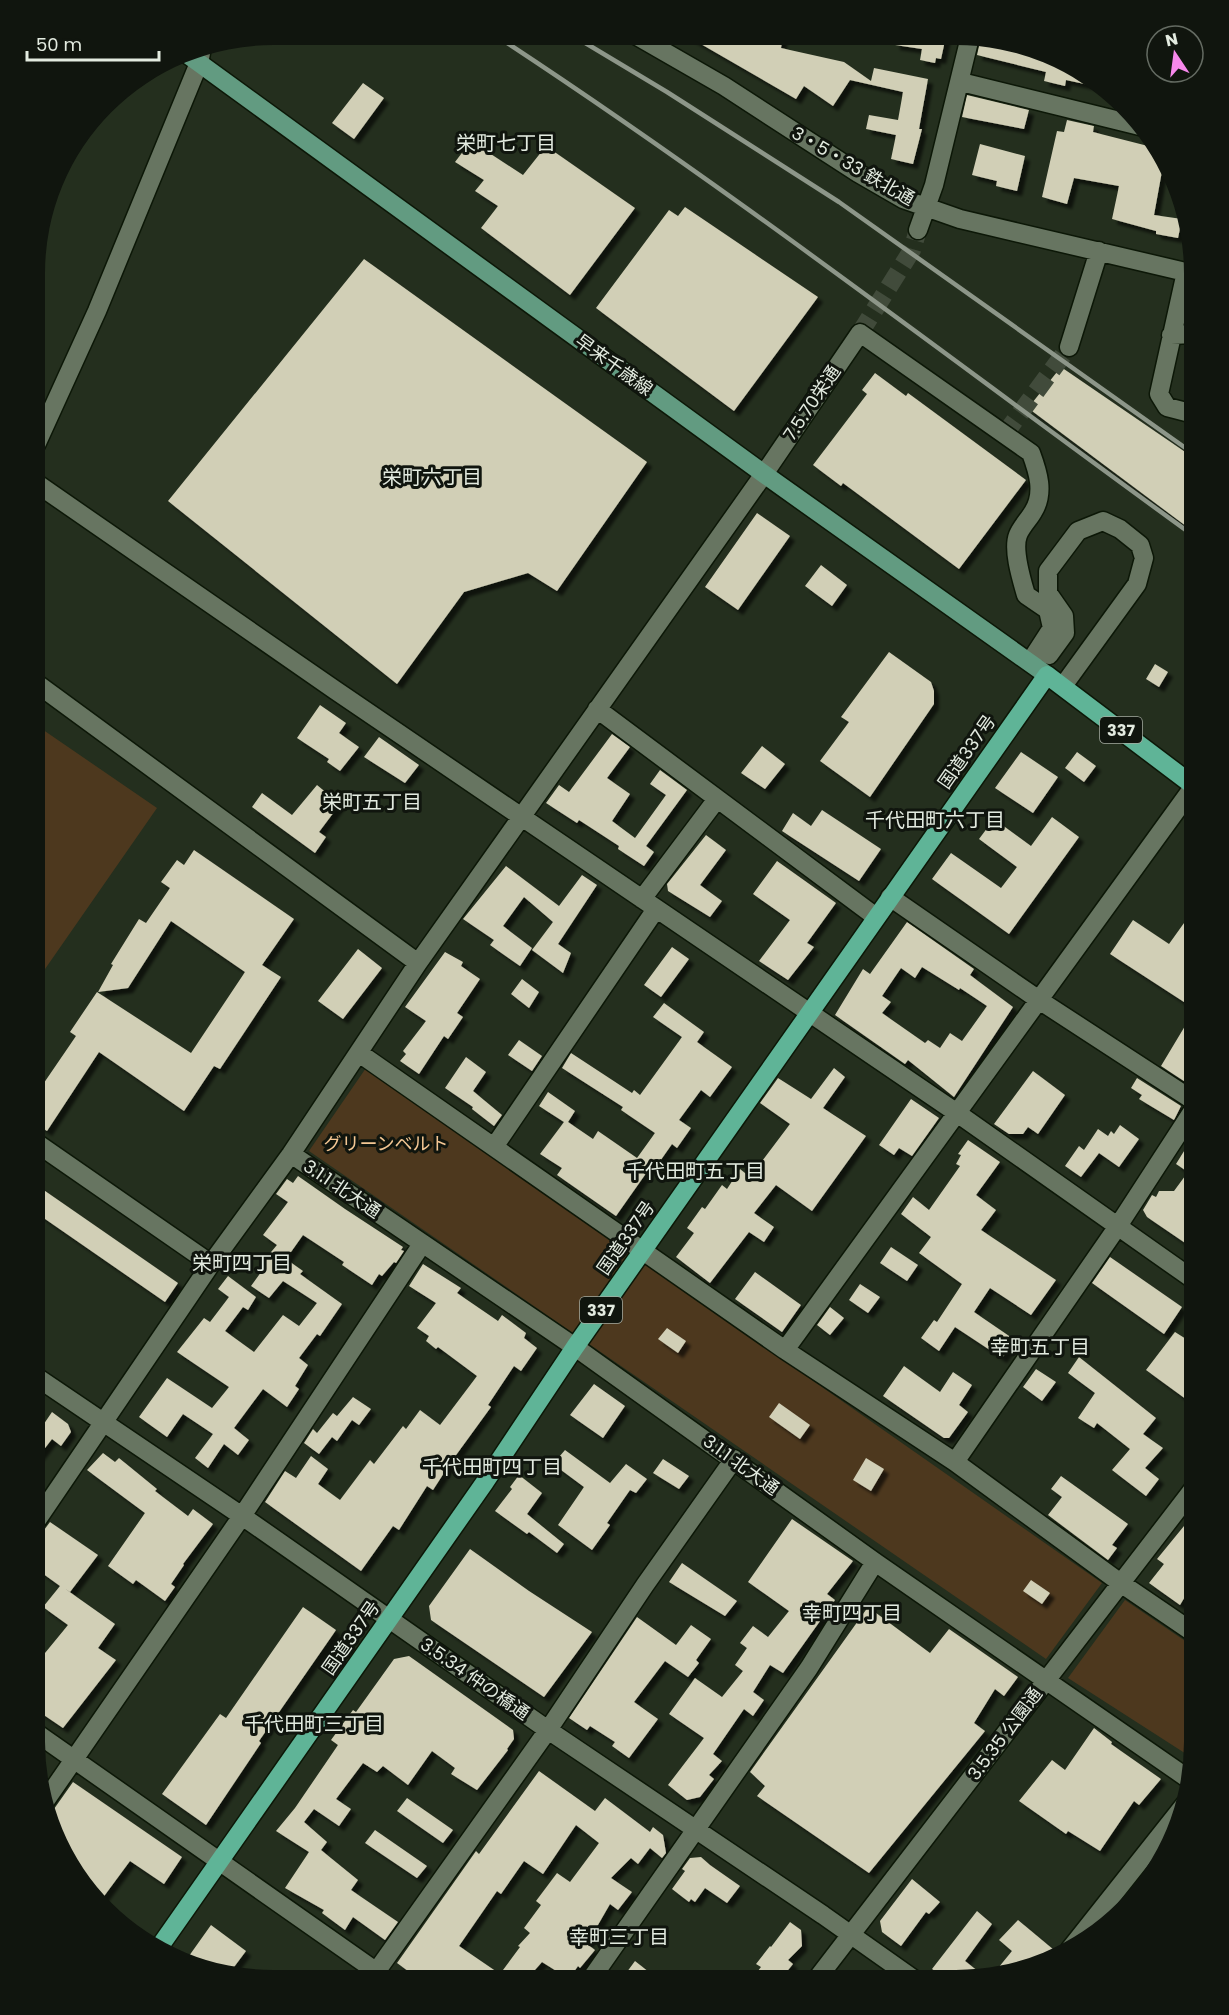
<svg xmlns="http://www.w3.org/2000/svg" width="1229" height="2015" font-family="Poppins,'Noto Sans JP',sans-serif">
<defs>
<filter id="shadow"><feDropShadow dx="5" dy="5" stdDeviation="1.5" flood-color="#0009"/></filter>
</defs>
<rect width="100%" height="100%" fill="#242f1e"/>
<path fill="#4d381e" d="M36 725 157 808 36 982Z
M366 1068 1102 1583 1046 1659 309 1151Z
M1125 1600 1194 1647V1759L1068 1678Z"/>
<path fill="#d1cfb6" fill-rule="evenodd" filter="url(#shadow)" d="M687 36H783L781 48 844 62 871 81 874 68 928 79 919 129H922L913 164 891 159 896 135 866 129 869 115 898 120 903 92 850 80 833 106 804 86 796 99Z
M895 36H946L941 59 936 58 935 63 920 60 922 49 895 45Z
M981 37H988L1048 53 1102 84 1103 88 1066 80 1065 86 1044 81 1046 72 977 55Z
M363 83 384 98 354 139 332 123Z
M967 95 1029 110 1024 129 962 117Z
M1067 120 1094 126 1093 132 1148 146 1150 136 1164 160 1154 215 1182 219 1178 238 1156 234V231L1112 219 1119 186 1074 178 1067 204 1042 197 1057 131 1064 132Z
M471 141 523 175 546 146 635 208 570 295 481 228 498 206 475 191 484 180 455 162Z
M980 144 1025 156 1017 191 996 186 997 181 972 175Z
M685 207 818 297 734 411 596 308 669 210 678 216Z
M364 259 647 462 557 591 528 573 464 592 397 684 168 501Z
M1061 367 1194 458V532L1028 408Z
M875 373 906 396 908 393 1026 480 959 569 843 483 841 486 813 465 867 394 862 390Z
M757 513 790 536 738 610 705 587Z
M821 565 847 585 832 606 805 586Z
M889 652 931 682 934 691V704L870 797 820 761 849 722 841 717Z
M1155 664 1168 672 1159 687 1146 679Z
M320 705 346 723 339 733 359 747 340 771 327 762 329 759 297 738Z
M612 734 630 747 607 778 630 794 612 821 635 838 666 795 650 784 660 770 687 790 646 846 654 852 644 866 618 849 619 846 579 820 577 823 546 803 559 785 569 792Z
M379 737 419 765 405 783 364 757Z
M762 746 785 764 765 789 741 773Z
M1021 752 1058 777 1033 813 995 788Z
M1077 752 1096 766 1084 782 1065 768Z
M317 785 340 804 319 832 326 837 315 853 252 807 262 793 292 815Z
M822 810 881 849 859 881 782 831 793 813 811 826Z
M1052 817 1079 837 1009 934 932 879 951 853 1001 888 1017 867 979 839 994 819 1031 846Z
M706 835 726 850 700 885 722 901 710 917 668 891 667 884Z
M194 850 294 919 262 965 281 977 220 1069 214 1066 184 1111 99 1052 47 1131 35 1123V1096L76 1036 70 1032 97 992 191 1053 245 972 171 921 128 988 98 992 113 965 111 964 139 919 146 923 170 888 161 882 177 860 184 865Z
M777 861 836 903 807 943 814 947 788 980 759 961 790 920 753 894Z
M506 866 559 906 582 875 597 885 558 944 571 953 563 973 532 950 553 922 524 897 503 926 532 948 520 966 490 945 494 940 463 919Z
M1194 909V988L1184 1002 1110 954 1133 920 1169 944Z
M907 922 974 969 970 975 1013 1007 954 1097 908 1060 905 1064 835 1015 863 969 870 974ZM922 967 959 990 960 988 987 1006 962 1041 950 1033 940 1048 928 1040 925 1043 882 1013 891 1002 882 996 901 968 915 978Z
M672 947 689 959 661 997 644 985Z
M358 949 382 968 343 1019 318 1001Z
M445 952 463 962 461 966 480 979 457 1013 463 1017 448 1039 444 1036 419 1074 400 1061 406 1054 403 1051 426 1021 405 1007Z
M522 979 539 992 529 1008 511 994Z
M664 1003 704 1032 697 1042 732 1067 710 1097 701 1090 679 1120 691 1128 677 1148 672 1144 658 1164 654 1162 616 1216 557 1175 562 1168 540 1154 564 1122 539 1106 548 1092 575 1111 568 1122 593 1139 598 1131 637 1158 655 1133 621 1110 623 1107 562 1068 571 1053 632 1093 634 1090 640 1095 682 1037 653 1017Z
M1185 1026 1194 1031V1078L1190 1085 1161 1066Z
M519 1040 542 1056 532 1071 508 1055Z
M466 1057 486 1072 473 1091 502 1115 494 1126 472 1109 473 1107 445 1088Z
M834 1068 845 1077 823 1108 866 1136 812 1211 776 1185 754 1213 774 1227 764 1242 749 1232 710 1283 676 1257 694 1233 687 1228 702 1207 705 1209 722 1185 727 1189 740 1169 750 1177 790 1124 760 1103 778 1078 811 1099Z
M1033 1071 1065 1095 1038 1134 1028 1127 1023 1134H1009L994 1124Z
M1137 1078 1181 1106 1174 1120 1139 1099 1142 1095 1131 1088Z
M911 1099 939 1118 912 1156 899 1148 894 1155 879 1145Z
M1120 1125 1139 1139 1119 1167 1099 1153 1081 1177 1065 1166 1079 1146 1084 1150 1098 1129 1108 1136 1111 1131 1114 1134Z
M1194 1135V1249L1147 1217 1143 1210 1152 1195 1156 1197 1159 1191H1174L1188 1172 1176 1164Z
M968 1140 1000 1162 976 1195 996 1210 981 1230 1056 1280 1031 1315 990 1288 974 1312 1015 1340 1002 1358 955 1327 939 1351 921 1338 934 1320 937 1322 962 1284 919 1253 931 1237 901 1214 913 1197 929 1210 960 1166 956 1164 961 1155 958 1154Z
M298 1176 345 1209 403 1247 401 1250 404 1251 396 1263 394 1262 382 1276 379 1274 372 1285 342 1265 344 1262 303 1235 286 1259 303 1271 300 1274 342 1304 320 1336 317 1334 299 1358 308 1365 295 1386 299 1389 287 1407 263 1389 234 1428 249 1440 238 1455 224 1444 208 1468 195 1458 213 1434 183 1414 167 1437 139 1417 167 1378 212 1408 229 1387 177 1352 204 1318 210 1322 229 1297 218 1289 228 1276 256 1297 248 1310 243 1307 225 1331 254 1352 283 1315 299 1326 317 1303 283 1281 269 1298 251 1286 264 1268 260 1265 277 1245 263 1235 288 1202 276 1194 287 1179 293 1183Z
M35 1184 178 1283 165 1302 35 1212Z
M891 1247 918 1265 907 1281 880 1263Z
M1110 1257 1182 1307 1164 1334 1092 1283Z
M423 1264 461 1288 457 1293 498 1321 502 1315 526 1333 524 1338 537 1348 521 1371 514 1366 488 1405 491 1407 451 1462 433 1490 427 1486 399 1530 393 1526 361 1571 265 1502 285 1471 296 1478 311 1456 328 1469 318 1484 340 1500 370 1460 374 1464 403 1426 406 1429 420 1410 440 1425 477 1376 438 1347 436 1349 426 1341 429 1336 417 1328 436 1303 409 1286Z
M755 1272 801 1305 782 1332 735 1299Z
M860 1284 880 1297 868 1313 849 1300Z
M830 1307 844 1318 830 1335 817 1325Z
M667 1328 686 1341 678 1353 658 1339Z
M1175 1332 1194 1344V1405L1146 1370Z
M1079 1357 1156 1418 1143 1434 1163 1448 1145 1468 1159 1479 1146 1496 1112 1470 1130 1449 1097 1423 1094 1428 1078 1418 1095 1393 1068 1373Z
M904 1366 940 1392 953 1372 972 1385 959 1405 968 1412 949 1438H944L883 1396Z
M1036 1369 1056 1382 1042 1401 1023 1387Z
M594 1384 625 1406 603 1438 570 1415Z
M353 1397 371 1409 359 1425 352 1420 337 1441 332 1437 319 1454 304 1443 313 1429 317 1433 333 1413 337 1416Z
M779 1403 810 1425 800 1439 769 1417Z
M52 1412 68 1424 71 1432 61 1446 52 1439 35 1461V1437Z
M565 1450 610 1483 626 1464 647 1479 636 1493 630 1490 607 1523 610 1525 592 1550 558 1525 584 1487 553 1464Z
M103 1453 115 1462 119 1458 157 1489 155 1491 188 1516 193 1509 213 1524 183 1564 184 1565 171 1584 175 1587 165 1601 136 1580 133 1584 108 1566 145 1513 87 1470Z
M866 1458 884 1469 871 1491 853 1480Z
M663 1459 689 1476 679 1489 653 1473Z
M519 1475 542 1493 527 1514 564 1544 557 1553 529 1532 527 1534 495 1511 512 1489 510 1487Z
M1061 1476 1128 1524 1112 1545 1117 1548 1108 1560 1048 1515 1062 1497 1051 1489Z
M792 1519 853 1561 827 1594 835 1600 783 1673 770 1665 753 1692 764 1700 753 1716 744 1709 713 1754 722 1761 709 1775 714 1779 700 1797 687 1800 668 1785 704 1738 669 1714 695 1678 722 1697 743 1671 735 1665 747 1648 740 1643 753 1626 768 1637 789 1611 748 1582Z
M50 1522 98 1555 70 1592 64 1588 115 1624 98 1648 116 1660 63 1728 35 1709V1646L45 1653 68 1625 43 1607 60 1586 35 1568V1542Z
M1184 1526 1194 1533V1575L1185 1588 1189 1590 1180 1605 1149 1583 1164 1564 1157 1559Z
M470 1549 529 1591 592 1632 544 1697 431 1620 429 1606Z
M682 1563 737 1601 725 1616 669 1582Z
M1031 1580 1050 1593 1042 1604 1023 1591Z
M303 1607 336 1630 259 1741 261 1743 206 1825 162 1794 220 1714 226 1718Z
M868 1607 930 1653 949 1629 1018 1677 1004 1696 995 1689 974 1723 985 1731 869 1873 757 1796 765 1786 750 1772Z
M637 1617 676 1645 691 1625 711 1639 696 1660 699 1663 688 1677 665 1661 634 1702 658 1719 629 1758 612 1746 615 1742 590 1726 587 1730 569 1718Z
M409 1656 513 1730 514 1739 507 1749 508 1750 477 1790 451 1774 455 1768 432 1751 408 1785 383 1766 377 1772 363 1763 336 1799 351 1809 339 1826 314 1809 304 1822 327 1842 321 1850 358 1880 351 1890 398 1922 385 1940 353 1917 345 1930 322 1913 324 1910 285 1888 309 1852 276 1831 295 1808 338 1745 331 1740 353 1710 356 1712 394 1659Z
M1094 1728 1112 1742 1111 1744 1161 1779 1139 1805 1134 1801 1100 1851 1068 1831 1066 1834 1019 1801 1052 1760 1065 1770Z
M539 1771 595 1811 605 1798 650 1832 653 1827 663 1835 666 1853 662 1858 650 1848 638 1864 631 1858 611 1878 632 1892 618 1910 610 1904 587 1944 595 1950 580 1968 578 1966 569 1979 542 1962 527 1979H419L397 1963 476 1851 479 1854ZM576 1825 599 1843 570 1882 557 1873 536 1901 541 1905 524 1928 530 1933 518 1946 520 1947 500 1974 459 1946 497 1891 501 1894 524 1861 543 1874Z
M73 1782 182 1857 164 1884 130 1861 99 1903 84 1887 53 1833 49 1816Z
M407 1798 453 1830 443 1843 397 1811Z
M375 1830 427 1866 417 1878 365 1843Z
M701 1857 710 1865 740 1886 727 1903 705 1888 695 1902 691 1899 689 1902 672 1889 685 1871 682 1869 690 1858Z
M912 1879 940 1902 929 1914 926 1912 901 1946 882 1932 880 1921Z
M977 1911 992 1924 965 1961 983 1975 948 1980 932 1969Z
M1018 1920 1054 1950 1043 1963 994 1973 1012 1951 999 1940Z
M790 1922 801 1930 802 1946 788 1960 793 1964 780 1980H751L761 1967 756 1964 770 1946 771 1947Z
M211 1925 246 1951 228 1975 184 1963Z
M635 1961 659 1980H621Z"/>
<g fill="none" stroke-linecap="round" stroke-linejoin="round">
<path stroke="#414b3b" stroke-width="18" stroke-dasharray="18 9" stroke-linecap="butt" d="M860 333 912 250 918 230
M1004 435 1069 347"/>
<defs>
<path id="minor" d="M637 36 724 86 858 173 903 199 960 219 1194 274
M961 82 1144 127
M918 230 934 185 970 37
M1186 272 1159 394 1167 407 1194 414
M1171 335 1194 334
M1069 347 1099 251
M36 445 97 311 199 63 202 48
M36 483 335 690 957 1113 1194 1280
M1049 655 1065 633 1064 616 1048 593V571L1078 531 1103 521 1120 529 1140 545 1144 558 1137 584 1063 686
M36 683 418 963
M597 709 876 917
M890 897 1039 1000 1194 1101
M642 899 717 799
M359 1053 785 1350 955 1462 1122 1584 1194 1633
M35 1142 211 1264
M494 1147 656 909
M291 1154 575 1347 875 1562 1190 1780
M785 1350 1194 786
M35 1376 242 1516 548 1730 823 1915 915 1980
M955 1462 1118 1226 1194 1109
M35 1523 211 1264 291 1154 418 963 764 474 860 333 1031 453C1038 472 1045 493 1033 512 1029 519 1021 527 1018 535 1012 550 1022 581 1026 595L1048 610 1052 628 1030 662
M35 1732 387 1979
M46 1800 242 1516 422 1244
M1070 1949 1185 1804
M371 1979 548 1730 645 1585 734 1459
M591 1979 809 1668 875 1562
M816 1980 1194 1488"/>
<path id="major" d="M184 52 764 474 1047 675"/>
<path id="highway" d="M158 1949 485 1482 575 1347 1047 675 1194 786"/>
</defs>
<use href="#minor" stroke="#0c1707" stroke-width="21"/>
<use href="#major" stroke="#0c1707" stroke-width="21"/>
<use href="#highway" stroke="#0c1707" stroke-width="21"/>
<use href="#minor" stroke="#677561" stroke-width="18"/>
<use href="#major" stroke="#629b81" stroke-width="18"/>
<use href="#highway" stroke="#5fb497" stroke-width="18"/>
<path stroke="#8d9689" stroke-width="4.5" d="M495 35C735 192 962 368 1194 536
M572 35 667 92 839 202 1194 454"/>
</g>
<g text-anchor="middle" stroke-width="6" stroke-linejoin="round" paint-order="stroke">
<g fill="#10150e" stroke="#a4aba1" stroke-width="1.5">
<rect x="1100" y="717" width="42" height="26" rx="4.5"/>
<rect x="580" y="1297" width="42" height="26" rx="4.5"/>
</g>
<g font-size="16" font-weight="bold" fill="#e3ebe0">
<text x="1121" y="736">337</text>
<text x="601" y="1316">337</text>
</g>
<g font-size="18" fill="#e3ebe0" stroke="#10150e">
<text transform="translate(853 166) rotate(30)" y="6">3・5・33 鉄北通</text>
<text transform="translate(614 365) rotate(36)" y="6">早来千歳線</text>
<text transform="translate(812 403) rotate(-56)" y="6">7.5.70栄通</text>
<text transform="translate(967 752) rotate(-55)" y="6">国道337号</text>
<text transform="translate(342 1189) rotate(34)" y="6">3.1.1 北大通</text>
<text transform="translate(626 1238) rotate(-55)" y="6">国道337号</text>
<text transform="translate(741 1465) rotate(36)" y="6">3.1.1 北大通</text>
<text transform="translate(351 1638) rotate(-55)" y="6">国道337号</text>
<text transform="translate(475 1679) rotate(35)" y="6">3.5.34 仲の橋通</text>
<text transform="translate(1005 1734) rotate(-53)" y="6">3.5.35 公園通</text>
</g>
<g font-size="18" fill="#f4c794" stroke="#10150e">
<text x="386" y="1150">グリーンベルト</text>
</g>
<g font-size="20" fill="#e3ebe0" stroke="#10150e">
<text x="506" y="150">栄町七丁目</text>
<text x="432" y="484">栄町六丁目</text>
<text x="372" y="809">栄町五丁目</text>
<text x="935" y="827">千代田町六丁目</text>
<text x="695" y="1178">千代田町五丁目</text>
<text x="242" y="1270">栄町四丁目</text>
<text x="1040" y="1354">幸町五丁目</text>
<text x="492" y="1474">千代田町四丁目</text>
<text x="852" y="1620">幸町四丁目</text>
<text x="314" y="1731">千代田町三丁目</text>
<text x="619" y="1944">幸町三丁目</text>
</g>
</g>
<path d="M0 0H1229V2015H0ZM273 45H956A228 228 0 0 1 1184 273V1742A228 228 0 0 1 956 1970H273A228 228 0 0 1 45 1742V273A228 228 0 0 1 273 45Z" fill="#10150e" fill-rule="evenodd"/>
<g transform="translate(1175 54) rotate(347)"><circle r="28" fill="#10150e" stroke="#646b62" stroke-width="1.5"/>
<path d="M0-4.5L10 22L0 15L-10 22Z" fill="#f788ec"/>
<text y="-9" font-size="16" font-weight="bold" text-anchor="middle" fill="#e3ebe0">N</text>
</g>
<path d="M27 51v9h132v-9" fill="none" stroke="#e3ebe0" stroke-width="3"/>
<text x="36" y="51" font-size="18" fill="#e3ebe0" stroke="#10150e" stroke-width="4.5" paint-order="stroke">50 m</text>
</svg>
